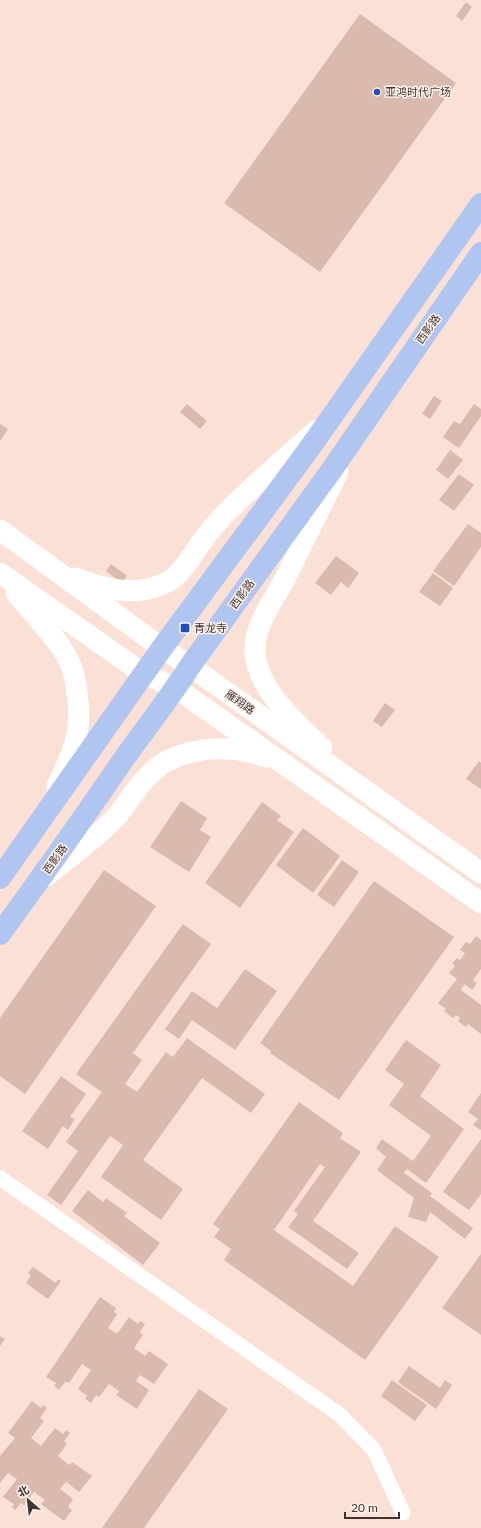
<svg xmlns="http://www.w3.org/2000/svg" width="481" height="1528" font-family="Lato,'Noto Sans SC',sans-serif">
<rect width="100%" height="100%" fill="#fbe0d6"/>
<path fill="#dabaae" d="M466 2 472 7 462 21 456 16Z
M360 14 456 83 320 272 224 203Z
M434 396 442 401 430 419 422 414Z
M187 404 207 421 200 429 180 412Z
M474 404 481 409V416L459 448 443 437 454 421 460 424Z
M0 424 8 429 0 441Z
M450 450 463 460 448 479 436 470Z
M459 474 474 485 454 511 439 500Z
M468 524 481 533V547L454 586 433 571Z
M336 556 359 573 348 588 341 582 331 595 315 583Z
M111 564 127 576 122 583 106 571Z
M433 573 453 588 440 606 419 592Z
M385 703 395 710 382 727 373 721Z
M479 761 481 763V789L466 779Z
M181 801 207 818 200 830 211 837 189 872 150 847Z
M262 802 281 816 277 820 294 832 240 908 205 883Z
M303 828 340 856 313 893 276 865Z
M342 860 359 872 334 907 317 895Z
M104 870 156 906 25 1094 0 1076V1018Z
M374 881 454 937 339 1100 270 1053 271 1051 260 1043Z
M183 924 211 944 133 1053 142 1060 125 1084 137 1092 166 1052 173 1057 187 1038 265 1094 251 1113 202 1078 143 1160 183 1189 161 1220 101 1177 123 1145 110 1136 61 1205 47 1195 78 1151 66 1142 102 1092 76 1074Z
M476 936 481 940V969L473 980 477 983 472 990 464 984 461 990 481 1005V1034L468 1024 466 1027 458 1021 460 1018 456 1015 453 1018 444 1011 446 1009 438 1003 457 979 449 973 455 966 452 963 457 958 460 960 465 953 460 950 466 942 470 944Z
M245 969 277 991 235 1050 192 1020 179 1039 165 1029 192 991 217 1008Z
M406 1040 441 1065 420 1096 464 1129 426 1183 407 1169 404 1173 432 1193 430 1196 473 1228 465 1239 430 1212 426 1222 408 1217 414 1198 377 1170 386 1157 376 1148 382 1139 413 1161 431 1136 389 1105 404 1084 385 1070Z
M61 1076 86 1094 70 1117 75 1119 68 1130 63 1126 48 1149 22 1131Z
M481 1093V1130L473 1125 478 1119 468 1112Z
M299 1102 343 1133 340 1138 361 1152 313 1221 359 1253 347 1269 288 1227 298 1214 294 1211 325 1167 320 1164 274 1230 353 1286 395 1226 439 1257 365 1360 224 1260 231 1249 214 1237 220 1229 213 1224Z
M481 1139V1194L469 1210 443 1192Z
M88 1190 103 1202 106 1198 127 1213 124 1216 160 1243 143 1265 72 1211Z
M481 1254V1335L442 1308Z
M33 1267 56 1283 58 1279 61 1281 48 1299 26 1283 31 1275 28 1273Z
M100 1297 116 1308 114 1312 117 1314 108 1328 117 1334 129 1317 138 1324 140 1321 145 1324 140 1332 143 1335 134 1348 145 1356 149 1351 168 1364 154 1384 140 1375 136 1381 149 1390 137 1409 116 1395 119 1391 109 1384 99 1397 96 1395 91 1403 85 1399 87 1396 78 1389 91 1370 82 1364 69 1383 66 1381 59 1390 54 1386 56 1383 46 1377Z
M0 1336 5 1339 0 1346Z
M409 1366 440 1388 445 1380 452 1385 436 1409 398 1382Z
M392 1380 427 1405 415 1421 381 1396Z
M199 1389 228 1409 144 1528H102Z
M32 1401 41 1408 43 1405 47 1408 40 1418 44 1421 31 1438 41 1446 55 1428 63 1434 66 1430 70 1433 64 1441 67 1444 58 1456 69 1465 72 1462 92 1476 79 1492 66 1482 60 1489 73 1499 68 1507 72 1510 64 1521 41 1504 45 1500 34 1492 24 1505 21 1503 15 1510 12 1507 14 1504 3 1497 17 1479 8 1473 0 1483V1456L15 1438 8 1433Z"/>
<g fill="none" stroke-linecap="round" stroke-linejoin="round">
<path stroke="#fff" stroke-width="15" d="M0 1178 340 1415 374 1450 403 1513"/>
<path stroke="#fff" stroke-width="21" d="M0 530 162 648 190 666 481 873
M0 573 144 674 176 688 481 903
M76 578C105 590 136 597 165 583 182 575 192 555 203 540 212 528 222 516 233 506 260 479 289 455 317 430
M16 593C33 614 57 637 69 661 74 671 76 682 77 693 83 731 73 753 57 786
M322 748C297 723 258 691 255 653 253 625 275 599 287 575 304 541 321 506 338 472
M46 876C70 857 95 839 116 817 127 805 134 790 146 778 152 772 159 765 167 761 196 746 235 745 265 757"/>
<path stroke="#b0c6f1" stroke-width="22" d="M0 878 162 648 309 449 481 204
M0 934C44 874 86 814 128 753 149 724 171 696 190 666L333 468 481 253"/>
</g>
<g fill="#204ebc" stroke="#fef1ec" stroke-width="1.5">
<circle cx="377" cy="92" r="4"/>
<rect x="180" y="623" width="10" height="10" rx="2"/>
</g>
<g text-anchor="middle" stroke-width="3" stroke-linejoin="round" paint-order="stroke">
<g font-size="11" fill="#413430" stroke="#fef1ec" text-anchor="start">
<text x="385" y="96">亚鸿时代广场</text>
<text x="194" y="632">青龙寺</text>
</g>
<g font-size="11" fill="#413430" stroke="#fef1ec">
<text transform="translate(428 329) rotate(-55)" y="4">西影路</text>
<text transform="translate(242 594) rotate(-54)" y="4">西影路</text>
<text transform="translate(240 702) rotate(35)" y="4">雁翔路</text>
<text transform="translate(55 859) rotate(-55)" y="4">西影路</text>
</g>
</g>
<g transform="translate(28 1500) rotate(332)" stroke="#fef1ec" stroke-width="3" paint-order="stroke">
<path d="M0-3L7 15L0 10L-7 15Z" fill="#413430"/>
<text y="-6" font-size="11" font-weight="bold" text-anchor="middle" fill="#413430">北</text>
</g>
<path d="M345 1512v6h54v-6" fill="none" stroke="#413430" stroke-width="2"/>
<text x="351" y="1512" font-size="12" fill="#413430" stroke="#fef1ec" stroke-width="3" paint-order="stroke">20 m</text>
</svg>
